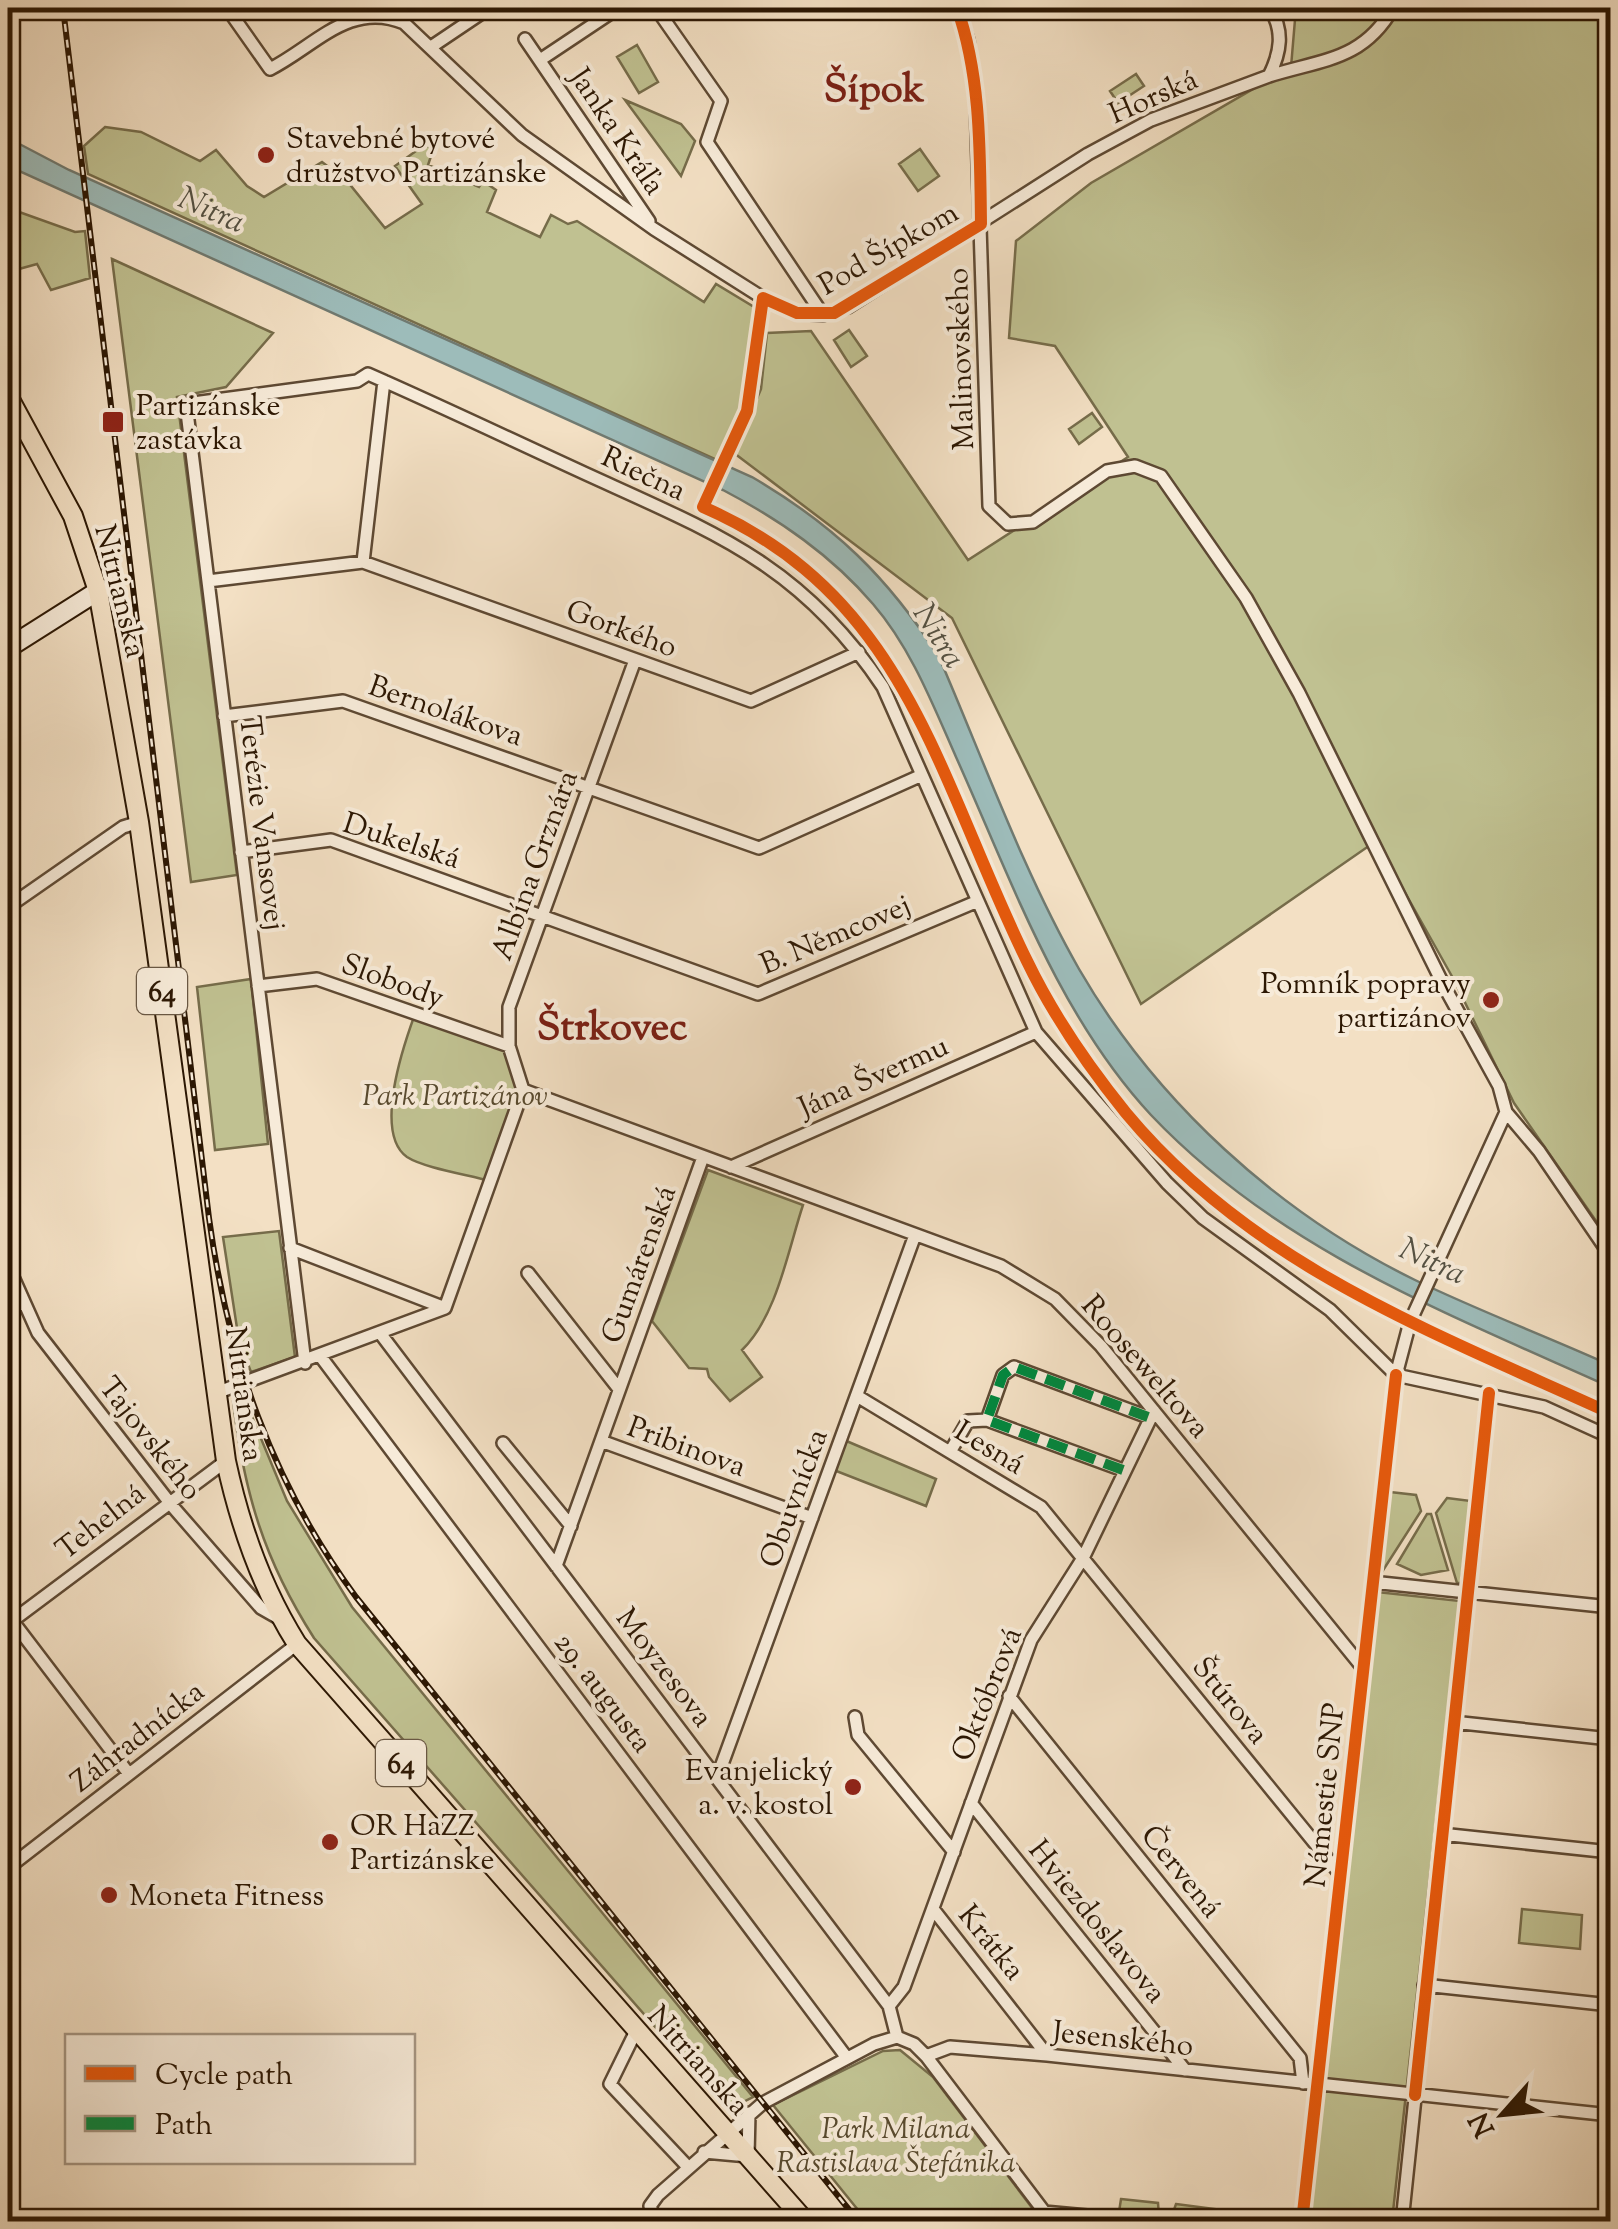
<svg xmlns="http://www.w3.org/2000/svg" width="1618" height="2229" font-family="'Sorts Mill Goudy',serif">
<rect width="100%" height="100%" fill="#f3e0c4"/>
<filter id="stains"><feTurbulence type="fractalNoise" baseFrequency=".002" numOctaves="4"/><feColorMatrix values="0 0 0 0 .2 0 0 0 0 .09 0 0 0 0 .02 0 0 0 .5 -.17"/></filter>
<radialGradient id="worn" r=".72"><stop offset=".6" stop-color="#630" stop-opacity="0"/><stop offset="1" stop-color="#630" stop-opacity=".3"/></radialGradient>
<path fill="#c0c191" stroke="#766c4a" stroke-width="2.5" d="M1296 8H1610V1241L1514 1103 1454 980 1376 841 1141 1004 952 618 734 453 761 389 767 333 811 331 968 560 1128 457 1055 346 1009 338 1016 241 1091 183 1291 67Z
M637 45 658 82 639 93 617 57Z
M1136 74 1144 86 1118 103 1110 91Z
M625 100 681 124 695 141 681 176Z
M105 127 141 132 200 161 216 150 247 186 264 197 322 162 347 181 385 228 422 204 395 166 423 146 434 147 428 165 479 187 483 181 496 190 487 212 540 237 551 215 568 224 577 221 704 302 716 284 754 307C752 373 748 402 719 461L88 174 84 146Z
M920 149 939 176 918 191 899 164Z
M8 208 75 232 85 231 90 278 51 290 37 264 8 272Z
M112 259 273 333 226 387 177 397 237 875 191 882Z
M849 330 867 356 851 367 834 340Z
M1092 413 1102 427 1079 444 1069 429Z
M251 979 268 1144 215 1150 197 987Z
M415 1014 509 1046 523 1090 490 1181C469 1175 424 1168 407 1157 373 1133 404 1044 415 1014Z
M708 1170 803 1205C788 1250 777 1316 742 1350L762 1377 730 1401 709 1377 707 1369 689 1368 652 1321Z
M279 1231 295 1357 251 1372 239 1341 223 1237Z
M242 1393 287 1501 352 1607 753 2097 731 2108 700 2078 314 1638C264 1560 244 1493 233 1401Z
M837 1437 936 1479 926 1506 826 1467Z
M1390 1492 1416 1495 1421 1511 1380 1575Z
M1447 1498 1471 1501 1461 1583H1457L1436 1513Z
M1427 1514H1431L1448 1570 1421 1575 1397 1564Z
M1377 1592 1460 1601 1392 2221 1307 2222Z
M1522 1909 1582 1915 1580 1949 1519 1943Z
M900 2050 933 2077 1042 2221H867L773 2105 883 2051Z
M1121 2199 1158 2203 1159 2216 1119 2212Z
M1176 2204 1215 2209V2221L1171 2218Z"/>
<path fill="#9dbcba" stroke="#707a71" stroke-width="2.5" d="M8 138 69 170 752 477C834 525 888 577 939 657 984 761 1023 871 1079 969 1156 1102 1278 1213 1415 1280 1479 1311 1546 1336 1610 1365V1387C1446 1313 1278 1249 1151 1115 1058 1015 1011 879 956 757 933 705 911 648 873 604 831 555 780 520 723 490L8 166Z"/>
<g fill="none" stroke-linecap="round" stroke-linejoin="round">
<defs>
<path id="street" d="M227 8 270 69C314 47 350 0 404 23L522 135 654 229 763 298 797 313 823 315 848 307 1088 154 1151 120 1269 76C1281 52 1284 31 1270 8
M656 8 721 101 707 142 823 315
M957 8 968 40 976 102 989 506 1008 524 1033 522 1107 471 1135 466 1161 476 1246 598 1299 693 1444 986 1499 1086 1506 1112 1539 1151 1610 1255
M525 39 649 221
M431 47 489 8
M540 60 618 8
M1269 76C1324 59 1363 60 1393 8
M363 562 384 381
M208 581 363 562 751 701 859 652
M224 716 343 701 759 848 922 775
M241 852 331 840 758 994 978 901
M8 907 123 827 139 822
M258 986 317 979 509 1046
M523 1090 1001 1266 1055 1299 1101 1346 1363 1668
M523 1090 509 1046V1007L635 660
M731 1167 1036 1032
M290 1248 445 1308
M8 1266 38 1333 173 1507 261 1608 282 1620
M528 1273 619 1389
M8 1313 23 1301
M380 1333 889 2006 897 2037
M321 1357 847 2058
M305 1363 186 404 357 381 368 374C441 406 512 440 584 473 713 532 801 564 883 687L1036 1032 1167 1183 1203 1218 1330 1310 1396 1375
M1396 1375 1544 1407 1610 1437
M216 1393 445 1308 523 1090
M857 1396 1041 1507 1340 1874
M987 1420 1003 1375 1014 1367 1148 1417
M601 1441 812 1518
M503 1443 571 1526
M950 1452 968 1421 987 1420 1123 1470
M556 1566 703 1157
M1372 1582 1610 1607
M8 1615 129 1774
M8 1624 226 1461
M1009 1696 1300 2058 1303 2083
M855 1717 858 1735 954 1852
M1453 1722 1610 1739
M717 1778 915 1235
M971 1803 1185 2070
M1441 1834 1610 1852
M8 1868 297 1644
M933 1909 1047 2055
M1424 1985 1610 2005
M889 2006 904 1987 1031 1640 1083 1558 1154 1411
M636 2031 610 2084 688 2167
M897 2037 914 2044 926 2056 1052 2222
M926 2056 950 2047 1047 2055 1610 2115
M704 2152 748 2156 749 2113
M1044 2212 1152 2222
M656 2222 650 2206 658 2195 763 2103 874 2044 897 2037
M1302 2222 1396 1375 1410 1322 1506 1112
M1402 2222 1489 1393"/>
<path id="secondary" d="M8 648 98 591"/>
<path id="primary" d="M8 396 73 516 98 591 139 822 226 1461C240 1526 261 1587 297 1644L806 2222"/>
</defs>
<use href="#street" stroke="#5e4933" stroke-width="16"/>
<use href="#secondary" stroke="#2c1703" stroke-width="22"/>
<use href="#primary" stroke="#2c1703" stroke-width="22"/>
<use href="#street" stroke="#f7ebd9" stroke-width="11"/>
<use href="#secondary" stroke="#f7ebd9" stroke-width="18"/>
<use href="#primary" stroke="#f3e0c4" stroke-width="18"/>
<defs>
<path id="rail" d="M63 8 209 1218C228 1357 272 1483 356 1597L859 2222"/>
</defs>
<use href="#rail" stroke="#2c1703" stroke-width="6"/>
<use href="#rail" stroke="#f7ebd9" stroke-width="2.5" stroke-dasharray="8" stroke-linecap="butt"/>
<path stroke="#00873e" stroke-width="10" stroke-dasharray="20 10" stroke-linecap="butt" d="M1123 1470 987 1420 1003 1375 1014 1367 1148 1417"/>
<defs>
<path id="cycleway" d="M957 8C981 76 980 152 981 224L834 313H797L763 298 747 411 703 507C908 596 937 778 1027 961 1053 1015 1088 1066 1126 1113 1253 1266 1435 1333 1610 1413
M1415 2095 1489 1393
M1302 2222 1396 1375"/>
</defs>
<use href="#cycleway" stroke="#f7ebd9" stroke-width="19"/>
<use href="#cycleway" stroke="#e8590c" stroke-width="12"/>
</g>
<g fill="#8f2418" stroke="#f7ebd9" stroke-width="4">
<circle cx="266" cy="155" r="10"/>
<rect x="101" y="410" width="24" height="24" rx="5"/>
<circle cx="1491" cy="1000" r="10"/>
<circle cx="853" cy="1787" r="10"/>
<circle cx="330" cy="1842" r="10"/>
<circle cx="109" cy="1895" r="10"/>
</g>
<g text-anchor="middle" stroke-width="8" stroke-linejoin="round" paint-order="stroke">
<g fill="#f7ebd9" stroke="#695743" stroke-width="2.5">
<rect x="137" y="968" width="50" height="46" rx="8"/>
<rect x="376" y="1740" width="50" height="46" rx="8"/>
</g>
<g font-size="28" font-weight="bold" fill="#2c1703">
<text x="162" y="1001">64</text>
<text x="401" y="1773">64</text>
</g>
<g font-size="30" fill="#2c1703" stroke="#f7ebd9">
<text transform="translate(1153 96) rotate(-24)" y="10">Horská</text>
<text transform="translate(618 131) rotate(56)" y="10">Janka Kráľa</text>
<text transform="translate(888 248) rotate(-30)" y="10">Pod Šípkom</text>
<text transform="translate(960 359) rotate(-92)" y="10">Malinovského</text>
<text transform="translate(644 473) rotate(25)" y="10">Riečna</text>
<text transform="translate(121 591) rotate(76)" y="10">Nitrianska</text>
<text transform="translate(622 628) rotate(20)" y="10">Gorkého</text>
<text transform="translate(446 710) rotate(19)" y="10">Bernolákova</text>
<text transform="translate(263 823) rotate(83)" y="10">Terézie Vansovej</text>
<text transform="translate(402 840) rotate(18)" y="10">Dukelská</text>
<text transform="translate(534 865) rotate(-70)" y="10">Albína Grznára</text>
<text transform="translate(835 934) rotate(-23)" y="10">B. Němcovej</text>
<text transform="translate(393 980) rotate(20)" y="10">Slobody</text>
<text transform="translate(873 1076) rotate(-24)" y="10">Jána Švermu</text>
<text transform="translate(638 1264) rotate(-70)" y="10">Gumárenská</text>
<text transform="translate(1146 1366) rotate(49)" y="10">Rooseweltova</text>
<text transform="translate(245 1394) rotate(82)" y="10">Nitrianska</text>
<text transform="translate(151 1438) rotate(52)" y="10">Tajovského</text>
<text transform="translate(687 1446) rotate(20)" y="10">Pribinova</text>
<text transform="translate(990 1447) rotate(31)" y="10">Lesná</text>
<text transform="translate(793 1498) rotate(-70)" y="10">Obuvnícka</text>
<text transform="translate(100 1521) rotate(-38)" y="10">Tehelná</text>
<text transform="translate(665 1667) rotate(53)" y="10">Moyzesova</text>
<text transform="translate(604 1692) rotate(53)" y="10">29. augusta</text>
<text transform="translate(986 1694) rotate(-68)" y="10">Októbrová</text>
<text transform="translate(1231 1700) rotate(51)" y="10">Štúrova</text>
<text transform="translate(137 1736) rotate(-38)" y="10">Záhradnícka</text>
<text transform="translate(1324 1795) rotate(-84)" y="10">Námestie SNP</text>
<text transform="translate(1182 1871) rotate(51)" y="10">Červená</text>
<text transform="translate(1098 1921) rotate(51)" y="10">Hviezdoslavova</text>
<text transform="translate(992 1942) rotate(51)" y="10">Krátka</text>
<text transform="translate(1123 2038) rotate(6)" y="10">Jesenského</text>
<text transform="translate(699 2060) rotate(48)" y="10">Nitrianska</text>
</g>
<g font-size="30" fill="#2c1703" stroke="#f7ebd9" text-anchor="start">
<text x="286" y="148">Stavebné bytové<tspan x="286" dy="34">družstvo Partizánske</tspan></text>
<text x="136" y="415">Partizánske<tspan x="136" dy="34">zastávka</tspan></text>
<text x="1471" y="993" text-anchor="end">Pomník popravy<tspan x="1471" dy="34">partizánov</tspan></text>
<text x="833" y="1780" text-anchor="end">Evanjelický<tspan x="833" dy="34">a. v. kostol</tspan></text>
<text x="350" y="1835">OR HaZZ<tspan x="350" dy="34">Partizánske</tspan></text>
<text x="129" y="1905">Moneta Fitness</text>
</g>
<g font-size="30" font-style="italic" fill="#584a2e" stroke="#f7ebd9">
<text x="455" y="1105">Park Partizánov</text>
<text x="896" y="2138">Park Milana<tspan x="896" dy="34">Rastislava Štefánika</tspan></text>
</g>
<g font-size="32" font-style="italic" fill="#545143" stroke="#f7ebd9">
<text transform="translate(212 209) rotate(24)" y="11">Nitra</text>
<text transform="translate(940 635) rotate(58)" y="11">Nitra</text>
<text transform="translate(1433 1260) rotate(25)" y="11">Nitra</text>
</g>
<g font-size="40" font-weight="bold" fill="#7a1f14" stroke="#f7ebd9">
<text x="874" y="101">Šípok</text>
<text x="612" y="1039">Štrkovec</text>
</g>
</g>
<rect width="1618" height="2229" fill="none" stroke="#f3e0c4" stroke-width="40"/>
<rect x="10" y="10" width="1598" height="2209" fill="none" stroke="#2c1703" stroke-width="5"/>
<rect x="20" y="20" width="1578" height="2189" fill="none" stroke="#2c1703" stroke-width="2.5"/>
<rect x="65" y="2034" width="350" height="130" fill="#f7ebd9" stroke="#a69683" stroke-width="2.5"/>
<rect x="85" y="2066" width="50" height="15" fill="#e8590c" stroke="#a69683" stroke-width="2.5"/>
<text x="155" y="2084" font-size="30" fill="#2c1703">Cycle path</text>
<rect x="85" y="2116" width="50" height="15" fill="#00873e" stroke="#a69683" stroke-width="2.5"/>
<text x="155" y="2134" font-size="30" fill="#2c1703">Path</text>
<g transform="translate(1503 2114) rotate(243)" stroke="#f7ebd9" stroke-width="8" paint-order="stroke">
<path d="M0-8L18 38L0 25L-18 38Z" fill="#2c1703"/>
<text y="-15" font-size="28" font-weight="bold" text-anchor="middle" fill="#2c1703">N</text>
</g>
<rect width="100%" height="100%" filter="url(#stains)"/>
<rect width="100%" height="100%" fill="url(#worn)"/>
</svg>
